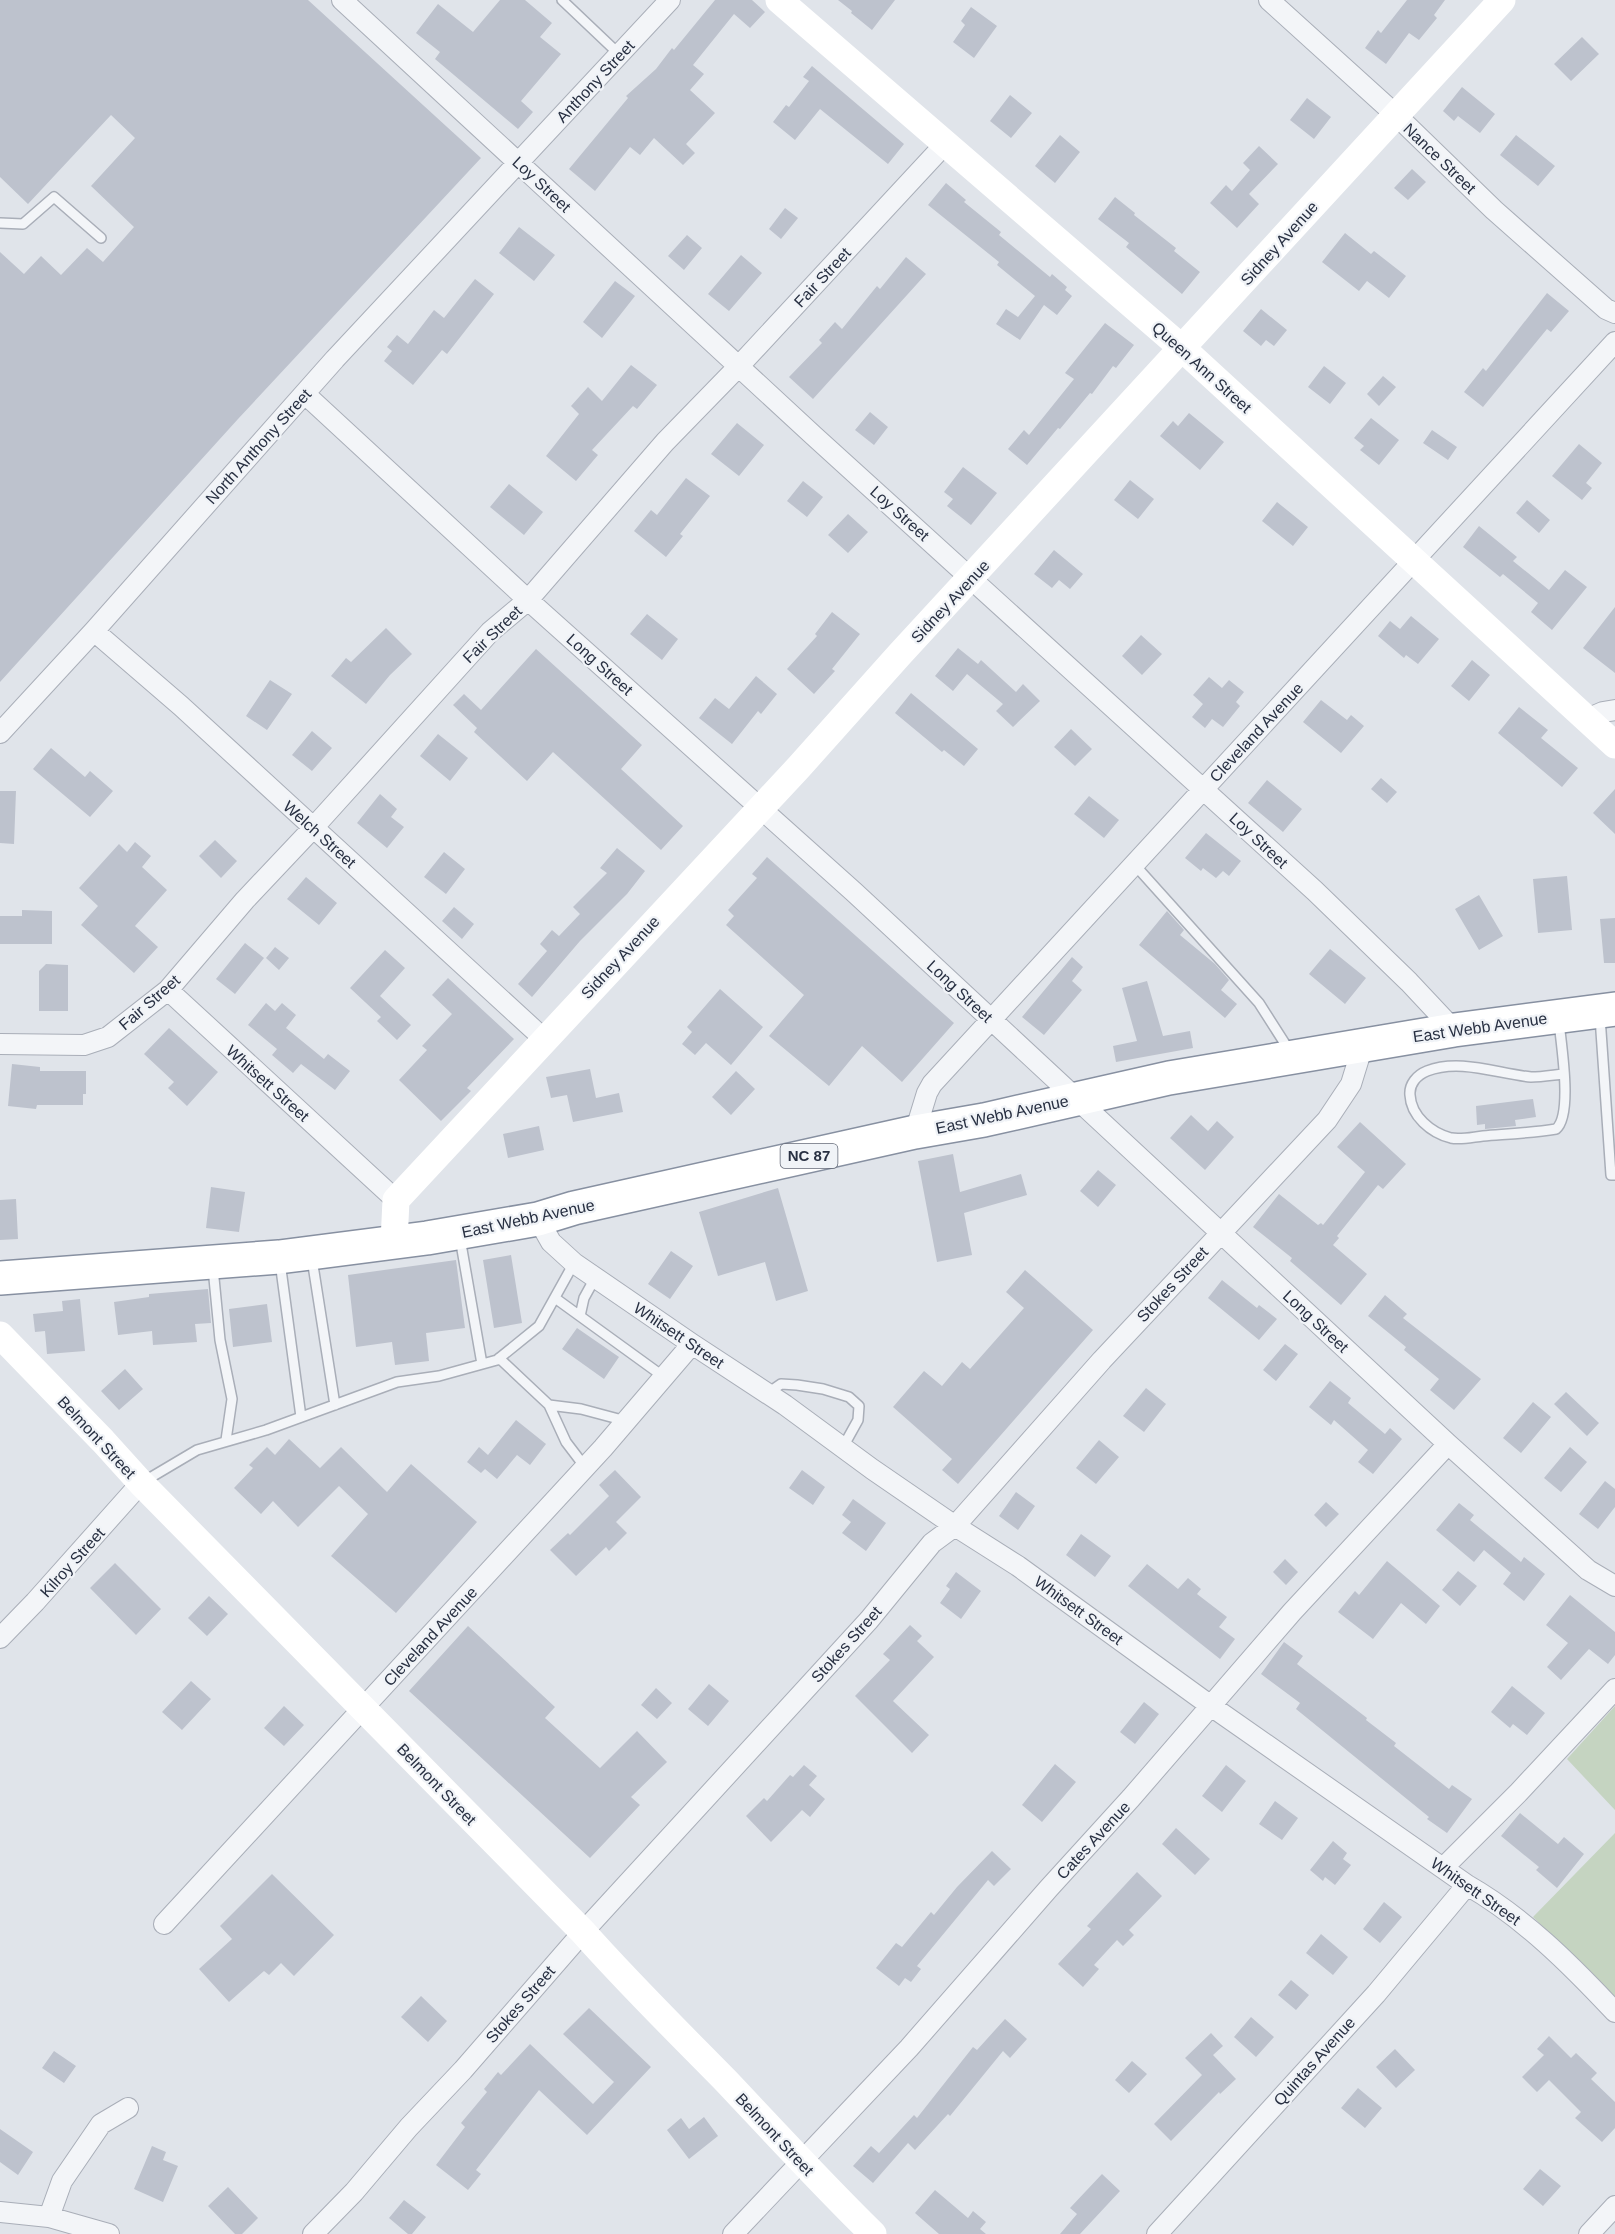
<svg xmlns="http://www.w3.org/2000/svg" width="1615" height="2234" font-family="Helvetica,sans-serif">
<rect width="100%" height="100%" fill="#e0e4ea"/>
<path fill="#c5d4c1" d="M1615 1706V1810L1567 1759Z
M1615 1833V1997L1533 1917Z"/>
<path fill="#bdc2cd" d="M0 0H308L481 158 238 419 0 682V252L24 274 41 256 61 275 87 248 103 262 134 227 91 186 135 138 111 115 28 204 0 177Z
M500 0H525L552 23 540 37 561 54 521 101 533 112 518 129 435 59 440 52 416 33 438 4 473 32Z
M715 0H752L765 12 750 28 734 14 693 65 704 74 690 90 715 113 686 144 695 153 683 165 654 138 640 155 630 147 595 191 569 169 628 98 626 96 656 69 672 48 674 50Z
M838 0H895L872 30 851 13 852 11Z
M1407 0H1445L1434 15 1437 18 1419 40 1409 33 1386 64 1365 48 1378 30 1381 33Z
M971 7 997 26 974 58 953 42 965 25 961 21Z
M1582 37 1599 54 1571 81 1554 64Z
M812 66 904 144 888 164 820 109 795 140 773 122 786 105 789 107 809 81 803 77Z
M1462 87 1495 114 1480 133 1458 116 1454 121 1443 111Z
M1010 95 1032 113 1011 138 990 121Z
M1307 98 1331 117 1314 139 1290 120Z
M1060 135 1080 152 1055 183 1035 166Z
M1516 135 1555 166 1538 186 1500 155Z
M1259 146 1278 164 1249 194 1259 204 1237 228 1210 203 1226 185 1232 191 1250 170 1243 163Z
M1412 169 1426 182 1408 200 1394 188Z
M946 183 966 200 964 202 1001 232 999 235 1050 277 1052 274 1067 287 1065 290 1072 296 1057 315 1044 305 1020 340 996 324 1006 309 1018 317 1035 296 997 265 999 262 928 205Z
M1115 197 1135 213 1134 215 1176 248 1174 251 1200 272 1182 294 1126 247 1129 243 1098 219Z
M785 208 798 218 781 239 769 229Z
M519 227 555 255 534 281 499 253Z
M1345 233 1371 254 1374 251 1406 276 1389 298 1367 281 1359 291 1322 262Z
M687 235 702 248 684 270 668 256Z
M741 255 762 273 729 311 708 294Z
M906 257 926 274 813 399 789 377 822 343 819 340 835 322 842 329 877 286 880 289Z
M475 279 494 294 447 354 442 350 413 385 384 361 392 351 387 347 397 335 408 344 434 310 444 318Z
M615 281 635 296 602 338 583 322Z
M1547 293 1569 311 1551 332 1547 329 1483 407 1464 392 1483 368 1486 371Z
M1261 309 1287 330 1274 346 1266 340 1261 346 1243 331Z
M1105 323 1134 345 1116 368 1113 366 1092 394 1090 393 1060 429 1058 428 1027 465 1008 449 1024 430 1029 435 1074 379 1065 373Z
M631 365 657 385 637 409 633 406 592 450 598 455 576 481 546 456 579 414 571 406 588 387 602 401Z
M1324 366 1346 383 1330 404 1308 387Z
M1383 376 1396 387 1379 406 1367 394Z
M870 412 888 427 874 445 855 430Z
M1189 413 1224 442 1200 470 1160 436 1173 421 1178 426Z
M1371 418 1399 440 1379 465 1360 450 1364 446 1354 438Z
M737 423 764 445 739 476 711 454Z
M1432 430 1457 447 1448 460 1423 443Z
M1579 444 1602 463 1586 483 1592 488 1582 500 1552 476Z
M963 467 997 493 971 525 947 506 953 499 944 492Z
M686 478 710 496 680 534 683 536 666 557 634 531 651 510 657 515Z
M1130 480 1154 499 1138 519 1114 500Z
M803 481 823 497 807 517 787 501Z
M509 484 543 512 524 535 490 507Z
M1527 500 1550 520 1539 533 1516 513Z
M1277 502 1308 527 1293 546 1262 521Z
M848 514 868 532 848 553 828 535Z
M1479 526 1517 557 1513 561 1549 590 1565 570 1587 587 1552 630 1531 612 1538 603 1503 574 1500 577 1463 547Z
M1054 550 1083 574 1070 589 1059 580 1052 588 1034 574Z
M1615 607V673L1583 648Z
M832 612 860 634 832 669 835 671 814 694 787 669 817 636 815 634Z
M647 614 678 639 662 660 630 634Z
M1411 616 1439 639 1418 664 1406 655 1404 658 1378 636 1390 621 1400 629Z
M386 628 412 654 390 675 366 704 331 676 346 658 351 662Z
M1141 635 1162 654 1142 675 1122 656Z
M958 648 978 664 981 660 1016 692 1023 684 1040 701 1013 727 996 711 1003 704 967 674 953 691 935 676Z
M536 649 642 745 621 769 683 826 661 850 553 752 527 781 474 732 477 728 453 705 464 694 481 710Z
M1472 660 1490 675 1469 701 1451 686Z
M756 676 777 694 761 714 758 711 732 744 699 718 715 698 729 709Z
M1209 677 1222 688 1229 680 1244 692 1236 702 1240 706 1223 727 1212 719 1205 728 1192 717 1203 704 1193 695Z
M270 680 292 694 267 730 246 716Z
M911 693 978 749 964 766 944 750 942 752 895 713Z
M1321 700 1347 720 1351 715 1364 726 1341 753 1303 722Z
M1519 707 1548 730 1541 738 1578 768 1562 787 1498 733Z
M1071 729 1092 749 1075 766 1054 747Z
M312 731 332 748 312 771 292 755Z
M438 734 468 758 450 781 420 756Z
M51 748 85 777 90 771 113 791 90 817 33 769Z
M1381 778 1397 792 1387 803 1371 789Z
M1267 780 1302 809 1283 832 1248 803Z
M1615 789V834L1593 813Z
M0 791H16L14 844 0 843Z
M380 794 397 809 391 817 404 827 387 848 357 823Z
M1089 796 1119 820 1104 838 1074 814Z
M1206 833 1241 861 1229 876 1223 871 1216 878 1203 868 1201 871 1185 858Z
M215 840 237 861 221 878 199 856Z
M135 842 151 856 142 867 167 890 135 926 158 947 134 973 81 925 98 906 79 888 119 844 127 852Z
M617 848 645 871 627 894 580 941 532 997 518 984 547 951 540 944 552 930 559 936 580 914 573 907 607 873 600 868Z
M444 852 465 869 446 894 424 877Z
M767 857 954 1023 902 1082 862 1046 829 1086 769 1036 804 995 726 925 734 916 728 910 757 878 752 874Z
M1567 876 1572 930 1538 933 1533 879Z
M306 877 337 903 319 925 287 899Z
M1479 895 1503 936 1479 950 1455 909Z
M454 907 474 924 462 939 442 921Z
M22 910 52 911V944H0V916H22Z
M1167 911 1184 930 1180 935 1215 964 1229 980 1221 990 1237 1004 1225 1018 1139 945Z
M1615 918V963H1604L1600 919Z
M245 943 264 958 235 994 216 979Z
M275 947 289 958 279 970 266 958Z
M1330 949 1366 978 1345 1004 1309 974Z
M385 950 405 968 380 996 411 1025 397 1040 377 1021 381 1017 350 988Z
M1072 957 1083 967 1072 981 1082 990 1044 1035 1022 1017Z
M46 964 68 965V1011H39V971Z
M448 978 514 1039 467 1088 471 1091 441 1121 399 1080 427 1050 422 1046 452 1014 432 995Z
M1147 981 1163 1036 1190 1031 1193 1048 1116 1062 1113 1046 1137 1041 1122 988Z
M720 989 763 1027 731 1065 706 1043 695 1055 682 1044 692 1032 687 1027Z
M266 1003 275 1011 282 1003 296 1015 286 1028 324 1059 328 1054 350 1071 335 1090 301 1064 293 1073 272 1055 277 1049 248 1025Z
M169 1028 218 1072 187 1106 168 1088 174 1082 144 1054Z
M12 1064 40 1067V1071H86V1094H83V1105H37L36 1109 8 1106Z
M590 1069 596 1098 619 1093 623 1112 573 1122 567 1095 551 1098 546 1077Z
M736 1071 755 1089 731 1115 712 1097Z
M1533 1099 1536 1117 1515 1120 1516 1126 1485 1129V1124L1477 1125 1476 1106Z
M1191 1115 1208 1131 1217 1121 1234 1137 1205 1170 1170 1138Z
M1360 1122 1406 1164 1383 1189 1378 1185 1337 1236 1339 1238 1333 1245 1367 1274 1341 1305 1290 1261 1292 1258 1253 1227 1279 1194 1318 1225 1321 1223 1323 1225 1365 1172 1337 1147Z
M539 1126 544 1150 508 1158 503 1134Z
M953 1154 960 1192 1021 1174 1027 1195 964 1213 972 1255 937 1262 918 1161Z
M1098 1170 1116 1185 1098 1207 1080 1191Z
M211 1187 245 1192 239 1232 206 1228Z
M778 1188 808 1291 776 1301 765 1262 718 1276 699 1212Z
M16 1199 18 1239 0 1240V1200Z
M671 1251 693 1266 670 1299 648 1284Z
M511 1255 522 1323 494 1328 483 1260Z
M456 1260 465 1328 426 1333 429 1361 395 1365 392 1342 356 1347 348 1275Z
M1025 1270 1093 1330 958 1484 942 1470 952 1459 893 1407 924 1371 942 1386 962 1362 970 1369 1024 1308 1006 1292Z
M1222 1280 1257 1308 1259 1305 1277 1319 1259 1340 1208 1298Z
M208 1289 211 1323 195 1324 197 1342 153 1345 152 1331 118 1335 114 1302 149 1297V1294Z
M1385 1295 1407 1314 1403 1318 1481 1379 1454 1410 1430 1390 1439 1379 1404 1350 1406 1347 1368 1316Z
M80 1299 85 1351 47 1354 45 1331 35 1332 33 1314 63 1311 62 1301Z
M267 1304 272 1342 233 1347 229 1309Z
M577 1328 619 1357 604 1379 562 1349Z
M1285 1344 1298 1354 1276 1381 1263 1370Z
M125 1369 143 1389 119 1410 101 1391Z
M1330 1381 1351 1398 1348 1403 1385 1434 1390 1428 1402 1439 1373 1474 1358 1462 1368 1450 1334 1420 1331 1425 1309 1407Z
M1146 1388 1166 1404 1144 1432 1123 1416Z
M1566 1392 1599 1423 1587 1436 1554 1404Z
M1533 1402 1551 1417 1521 1453 1503 1438Z
M516 1420 546 1444 530 1465 517 1455 497 1479 485 1469 481 1473 467 1462 479 1447 488 1455Z
M289 1439 320 1468 341 1447 387 1492 411 1464 477 1522 396 1613 331 1556 368 1514 339 1486 298 1527 273 1501 261 1514 234 1488 253 1468 249 1465 267 1447 275 1455Z
M1099 1440 1119 1457 1096 1484 1076 1468Z
M1570 1447 1587 1462 1561 1492 1544 1478Z
M615 1470 641 1497 616 1522 627 1533 609 1551 606 1547 576 1576 550 1550 568 1533 570 1535 609 1496 599 1485Z
M802 1470 825 1487 813 1505 789 1488Z
M1605 1481 1615 1489V1507L1598 1529 1579 1514Z
M1016 1492 1035 1506 1018 1530 999 1516Z
M853 1499 886 1523 866 1551 842 1533 851 1522 842 1515Z
M1326 1502 1339 1514 1326 1527 1314 1515Z
M1459 1503 1474 1515 1470 1520 1521 1562 1524 1557 1545 1574 1524 1601 1503 1584 1511 1573 1484 1550 1474 1562 1436 1530Z
M1081 1534 1111 1556 1095 1577 1066 1555Z
M1285 1559 1298 1572 1286 1585 1273 1572Z
M1387 1561 1440 1606 1426 1624 1401 1603 1373 1639 1338 1612 1355 1591 1359 1595Z
M115 1563 161 1609 136 1635 90 1588Z
M1147 1564 1178 1589 1188 1578 1201 1589 1197 1594 1227 1617 1219 1627 1235 1639 1220 1659 1128 1586Z
M1458 1571 1477 1586 1460 1606 1442 1590Z
M956 1572 981 1591 961 1619 940 1603 950 1589 946 1586Z
M1570 1595 1615 1632V1655L1608 1664 1589 1649 1561 1680 1547 1667 1568 1643 1546 1625Z
M209 1596 228 1614 207 1636 188 1618Z
M910 1625 922 1636 917 1641 934 1657 893 1701 929 1735 912 1753 855 1696 890 1660 883 1654Z
M468 1626 555 1707 545 1718 600 1768 637 1731 667 1762 631 1797 640 1805 590 1858 409 1691Z
M1284 1642 1303 1656 1297 1664 1367 1718 1366 1720 1396 1743 1394 1746 1449 1789 1452 1785 1472 1799 1447 1833 1427 1819 1429 1817 1296 1709 1300 1703 1261 1674Z
M191 1681 211 1699 182 1730 162 1712Z
M709 1684 729 1701 708 1726 688 1709Z
M1512 1686 1545 1713 1527 1735 1513 1724 1510 1728 1491 1712Z
M656 1688 672 1703 657 1719 641 1705Z
M1144 1702 1159 1714 1135 1744 1120 1732Z
M284 1706 304 1725 284 1746 264 1728Z
M1055 1764 1076 1782 1042 1822 1022 1805Z
M804 1765 817 1776 809 1785 825 1799 810 1817 802 1810 771 1842 746 1816 764 1798 767 1801 790 1775 793 1777Z
M1226 1765 1246 1781 1222 1812 1202 1796Z
M1275 1801 1298 1818 1282 1840 1259 1824Z
M1520 1813 1558 1844 1564 1837 1584 1854 1557 1888 1536 1870 1539 1867 1501 1836Z
M1176 1828 1210 1859 1195 1875 1162 1844Z
M1333 1841 1347 1853 1343 1859 1351 1865 1335 1885 1325 1877 1323 1881 1310 1870Z
M992 1851 1011 1869 994 1886 988 1880 917 1966 921 1969 911 1982 905 1978 899 1986 876 1968 896 1943 902 1947 931 1912 934 1915 957 1887Z
M1137 1872 1162 1896 1129 1930 1134 1935 1123 1946 1117 1940 1094 1965 1099 1969 1083 1987 1058 1964 1091 1929 1087 1926Z
M272 1874 334 1935 294 1976 281 1963 269 1975 264 1971 229 2002 199 1969 232 1939 220 1926Z
M1384 1902 1402 1917 1380 1943 1363 1929Z
M1321 1934 1348 1957 1333 1975 1306 1953Z
M1291 1980 1309 1995 1296 2010 1278 1995Z
M421 1996 447 2021 428 2042 401 2017Z
M589 2008 651 2067 587 2135 539 2090 476 2170 481 2174 468 2190 436 2165 465 2127 461 2123 487 2092 484 2089 498 2072 501 2075 530 2044 593 2104 614 2082 563 2034Z
M1251 2017 1274 2037 1256 2057 1234 2037Z
M1005 2019 1027 2039 1010 2058 1003 2051 950 2116 948 2114 915 2150 908 2143 873 2183 853 2166 871 2146 879 2153 914 2115 917 2118 973 2047 977 2050Z
M1211 2033 1223 2046 1213 2055 1236 2079 1220 2094 1219 2092 1171 2141 1154 2124 1202 2075 1185 2058Z
M1549 2036 1571 2058 1576 2053 1597 2073 1591 2079 1615 2102V2128L1602 2142 1575 2118 1581 2112 1549 2080 1537 2092 1522 2077 1544 2055 1537 2049Z
M1395 2049 1415 2070 1396 2088 1376 2067Z
M54 2051 76 2066 64 2083 42 2068Z
M1132 2061 1147 2074 1129 2093 1115 2080Z
M1358 2088 1382 2108 1365 2128 1341 2108Z
M704 2117 718 2136 689 2159 667 2130 681 2118 689 2129Z
M0 2129 33 2152 18 2175 0 2162Z
M152 2146 166 2152 163 2160 178 2166 163 2202 134 2189Z
M1540 2169 1561 2186 1543 2206 1523 2189Z
M1102 2174 1120 2191 1080 2234H1060L1077 2214 1070 2208Z
M228 2187 258 2218 242 2234H235L208 2206Z
M935 2190 968 2218 973 2211 986 2222 980 2229 986 2234H939L915 2213Z
M404 2200 426 2217 412 2234H408L389 2218Z"/>
<g fill="none" stroke-linecap="round" stroke-linejoin="round">
<defs>
<path id="lane" d="M562 0 620 55
M0 223 23 224 54 197 101 238
M1134 864 1259 1003 1289 1050
M1600 1017 1611 1175H1615
M1559 1022C1561 1044 1573 1115 1556 1129 1532 1133 1507 1134 1483 1136 1473 1137 1461 1140 1451 1138 1431 1133 1411 1116 1410 1095 1409 1084 1417 1075 1427 1071 1460 1058 1498 1074 1531 1077 1542 1077 1553 1075 1563 1074
M460 1238 482 1364
M312 1259 335 1405
M280 1262 301 1417
M213 1268 220 1340 232 1399 226 1440
M555 1298 664 1377
M580 1316 584 1298 595 1278
M499 1358 549 1405 566 1442 585 1467
M768 1393 781 1384 797 1385 823 1389 849 1397 859 1406 858 1420 843 1447
M549 1405 581 1409 626 1421
M143 1482 197 1450 266 1430 397 1382 439 1376 497 1360 539 1326 574 1263"/>
<path id="street" d="M342 0 814 436 1315 891 1409 982 1454 1030
M1269 0 1396 115 1494 210 1606 309 1615 313
M305 394 528 600 854 892 1448 1444 1588 1570 1615 1586
M94 631 181 706 544 1039
M1587 719 1603 712 1615 710
M0 733 94 631 335 359 670 0
M168 990 396 1200
M0 1044 84 1045 108 1037 168 990 245 900 313 828 490 632 528 600 665 442 739 366 945 144
M915 1132 927 1093 932 1084 1615 342
M538 1219 551 1242 574 1263 692 1344 785 1405 872 1469 955 1526 1018 1566 1211 1706 1467 1885C1523 1917 1570 1964 1615 2012
M0 1638 35 1602 141 1483
M1443 1868 1519 1792 1615 1689
M164 1924 603 1448 692 1344
M0 2212 49 2217 109 2234
M49 2217 62 2181 101 2124 128 2108
M313 2234 354 2192 409 2127 463 2070 583 1932 869 1620 932 1543 955 1526 1102 1360 1327 1120 1351 1084 1363 1045
M733 2234 909 2048 1049 1888 1131 1798 1292 1612 1448 1444
M1157 2234 1376 1994 1467 1885
M1589 2234 1615 2206"/>
<path id="highway" d="M0 1278 279 1257 427 1238 538 1219 574 1208 915 1132 984 1120 1169 1078 1454 1030 1615 1009"/>
</defs>
<use href="#lane" stroke="#a9aeb8" stroke-width="12"/>
<use href="#street" stroke="#a9aeb8" stroke-width="22"/>
<use href="#highway" stroke="#8790a1" stroke-width="36"/>
<use href="#lane" stroke="#f3f5f8" stroke-width="9"/>
<use href="#street" stroke="#f3f5f8" stroke-width="20"/>
<path stroke="#fff" stroke-width="27" d="M779 0 1183 349 1615 745
M394 1242 396 1200 799 767 900 654 1502 0
M0 1335 103 1441 141 1483 583 1932C629 1984 679 2033 728 2083 776 2134 823 2185 873 2234"/>
<use href="#highway" stroke="#fff" stroke-width="33"/>
</g>
<g text-anchor="middle" stroke-width="4.5" stroke-linejoin="round" paint-order="stroke">
<rect fill="#f0f3f7" stroke="#646a78" stroke-width="1.5" x="780.5" y="1144" width="57" height="24" rx="4.5"/>
<g font-size="15" font-weight="bold" fill="#283042">
<text x="809" y="1161">NC 87</text>
</g>
<g font-size="16" fill="#283042" stroke="#f0f3f7">
<text transform="translate(595 81) rotate(-47)" y="6">Anthony Street</text>
<text transform="translate(1440 158) rotate(44)" y="6">Nance Street</text>
<text transform="translate(542 184) rotate(43)" y="6">Loy Street</text>
<text transform="translate(1279 243) rotate(-48)" y="6">Sidney Avenue</text>
<text transform="translate(822 277) rotate(-47)" y="6">Fair Street</text>
<text transform="translate(1202 367) rotate(42)" y="6">Queen Ann Street</text>
<text transform="translate(258 446) rotate(-48)" y="6">North Anthony Street</text>
<text transform="translate(900 513) rotate(42)" y="6">Loy Street</text>
<text transform="translate(950 601) rotate(-47)" y="6">Sidney Avenue</text>
<text transform="translate(492 634) rotate(-44)" y="6">Fair Street</text>
<text transform="translate(600 664) rotate(42)" y="6">Long Street</text>
<text transform="translate(1256 732) rotate(-47)" y="6">Cleveland Avenue</text>
<text transform="translate(320 834) rotate(42)" y="6">Welch Street</text>
<text transform="translate(1259 840) rotate(43)" y="6">Loy Street</text>
<text transform="translate(620 957) rotate(-47)" y="6">Sidney Avenue</text>
<text transform="translate(960 991) rotate(43)" y="6">Long Street</text>
<text transform="translate(149 1002) rotate(-41)" y="6">Fair Street</text>
<text transform="translate(1480 1027) rotate(-8)" y="6">East Webb Avenue</text>
<text transform="translate(268 1083) rotate(42)" y="6">Whitsett Street</text>
<text transform="translate(1002 1114) rotate(-12)" y="6">East Webb Avenue</text>
<text transform="translate(528 1218) rotate(-12)" y="6">East Webb Avenue</text>
<text transform="translate(1172 1284) rotate(-47)" y="6">Stokes Street</text>
<text transform="translate(1316 1321) rotate(43)" y="6">Long Street</text>
<text transform="translate(679 1335) rotate(34)" y="6">Whitsett Street</text>
<text transform="translate(97 1437) rotate(47)" y="6">Belmont Street</text>
<text transform="translate(72 1562) rotate(-48)" y="6">Kilroy Street</text>
<text transform="translate(1079 1610) rotate(36)" y="6">Whitsett Street</text>
<text transform="translate(430 1636) rotate(-47)" y="6">Cleveland Avenue</text>
<text transform="translate(846 1644) rotate(-48)" y="6">Stokes Street</text>
<text transform="translate(437 1784) rotate(46)" y="6">Belmont Street</text>
<text transform="translate(1093 1840) rotate(-47)" y="6">Cates Avenue</text>
<text transform="translate(1476 1891) rotate(35)" y="6">Whitsett Street</text>
<text transform="translate(520 2004) rotate(-49)" y="6">Stokes Street</text>
<text transform="translate(1314 2061) rotate(-48)" y="6">Quintas Avenue</text>
<text transform="translate(775 2134) rotate(47)" y="6">Belmont Street</text>
</g>
</g>
</svg>
